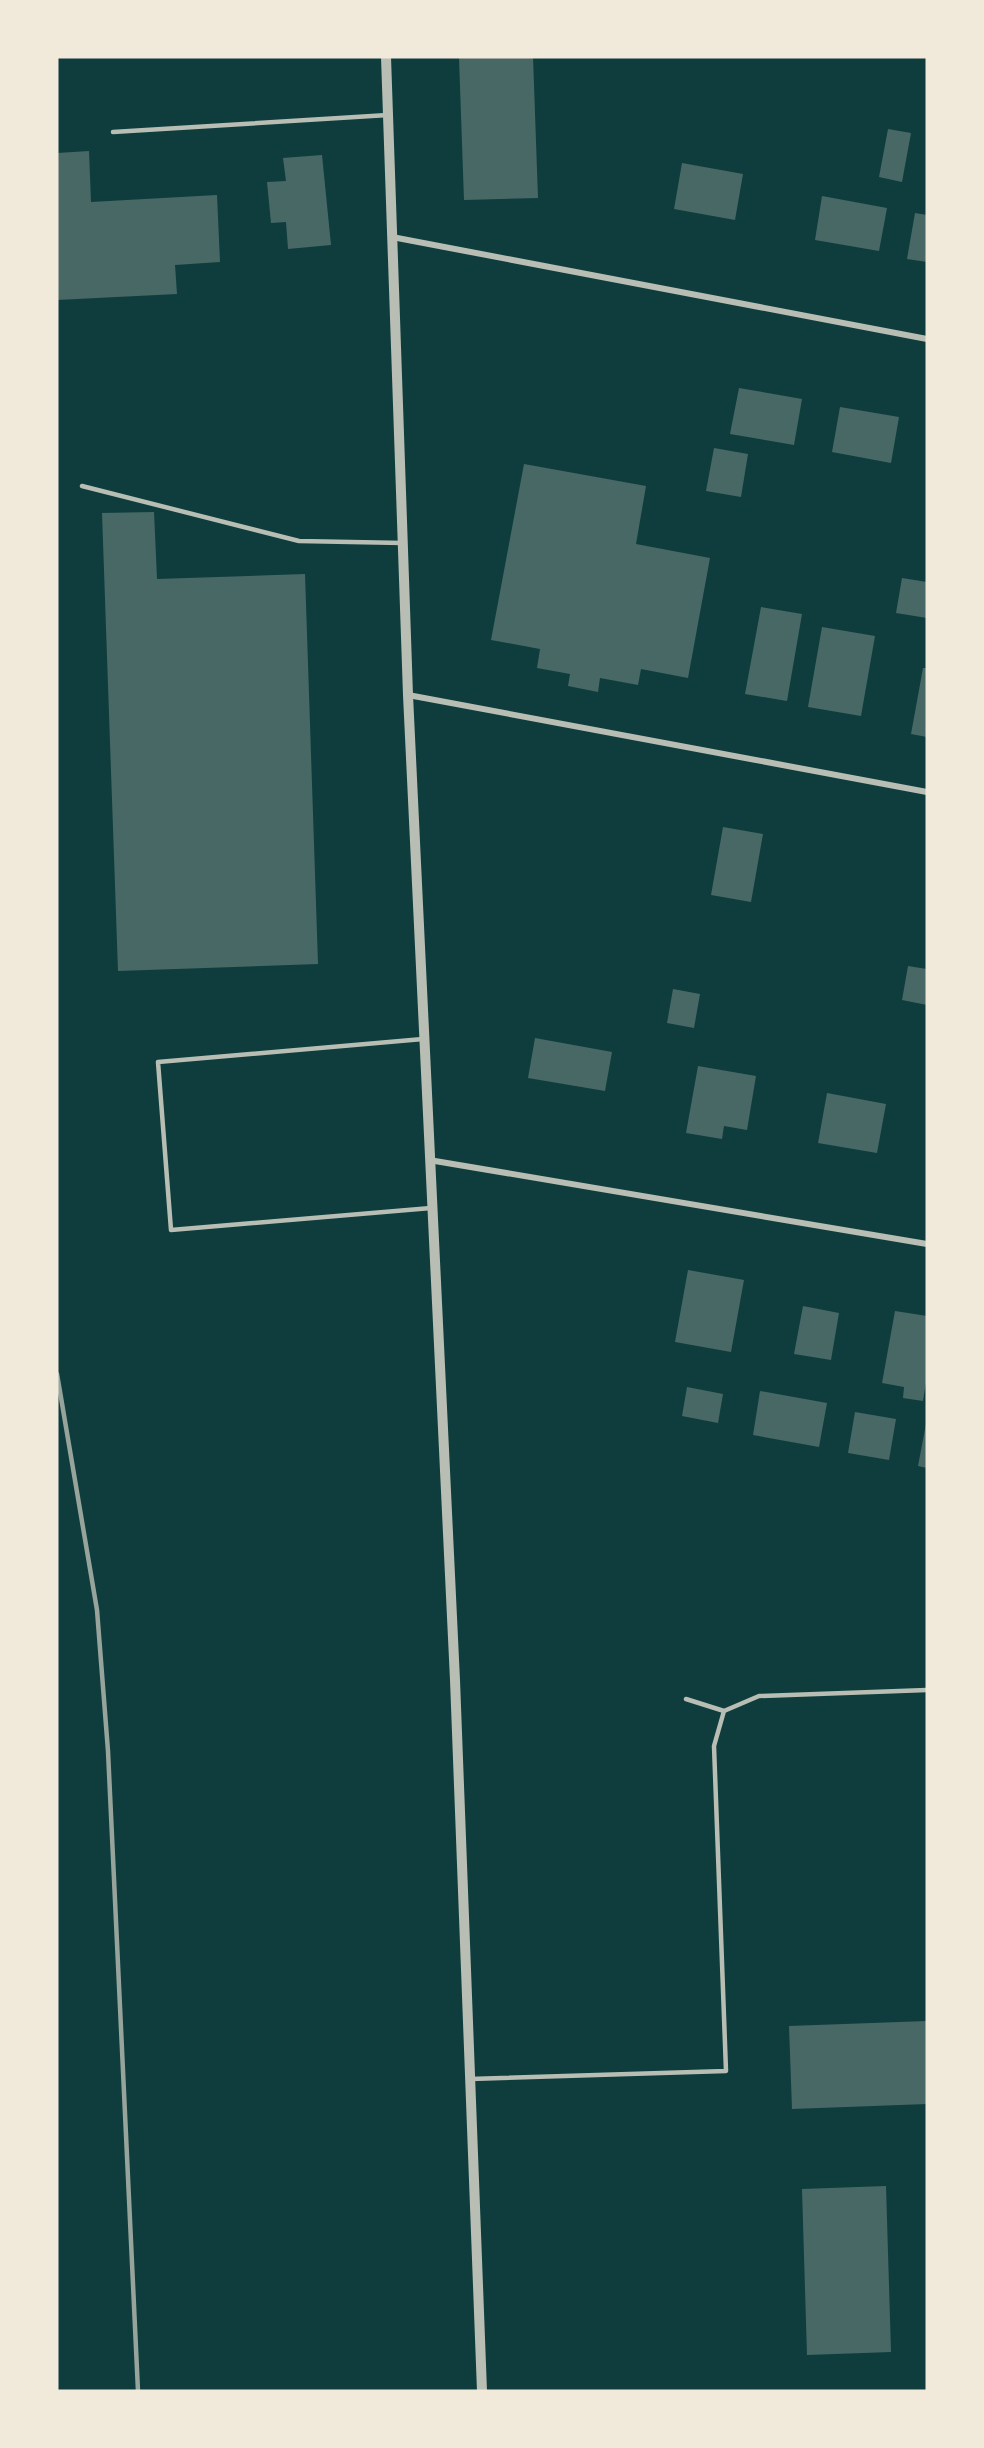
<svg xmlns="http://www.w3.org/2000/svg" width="984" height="2448" font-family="Raleway,sans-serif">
<rect width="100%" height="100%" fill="#0f3d3e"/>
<path fill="#486865" d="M533 57 538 198 464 200 459 58Z
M888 129 911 133 902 182 879 177Z
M89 151 91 202 217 195 220 262 175 265 177 294 57 300V153Z
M322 155 331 245 288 249 286 222 271 223 267 182 286 181 283 158Z
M682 163 743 174 735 220 674 209Z
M822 196 887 208 879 251 815 240Z
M915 213 927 215V262L907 259Z
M739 388 802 399 794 445 730 434Z
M840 407 899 417 891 463 832 452Z
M714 448 748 454 741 497 706 491Z
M524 464 646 486 636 544 710 558 688 678 641 669 638 685 600 678 598 692 568 686 570 674 537 668 540 649 491 640Z
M154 512 157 579 305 574 318 964 118 971 102 513Z
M902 578 927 582V618L896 613Z
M761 607 802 614 787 701 745 694Z
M822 627 875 636 861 716 808 707Z
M923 668H927V737L911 734Z
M723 827 763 834 751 902 711 895Z
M908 966 927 969V1005L902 1000Z
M673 989 700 994 694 1028 667 1023Z
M535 1038 612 1052 605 1091 528 1078Z
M698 1066 756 1076 747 1130 724 1126 722 1139 686 1133Z
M827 1093 886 1104 877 1153 818 1143Z
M688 1270 744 1280 731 1352 675 1342Z
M803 1306 839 1313 831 1360 794 1354Z
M895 1311 927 1316V1376L923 1401 903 1398 904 1387 882 1383Z
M687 1387 723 1394 718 1423 682 1416Z
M760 1391 827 1403 819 1447 753 1435Z
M855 1412 896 1419 889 1460 848 1453Z
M926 1424H927V1468L918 1466Z
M927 2021V2104L792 2109 789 2026Z
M886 2186 891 2352 807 2355 802 2189Z"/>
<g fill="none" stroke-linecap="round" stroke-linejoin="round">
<path stroke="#b8beb3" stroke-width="4.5" d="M113 132 388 115
M82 486 299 541 403 543
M423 1039 158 1062 171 1230 431 1208
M686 1699 724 1711
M470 2079 726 2071 714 1746 724 1711 759 1696 927 1690"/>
<path stroke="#b8beb3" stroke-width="6" d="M392 237 927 339
M408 695 927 792
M429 1160 927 1244"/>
<path stroke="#b8beb3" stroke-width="10" d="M386 57 408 695 455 1680 482 2391"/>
<path stroke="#97a49c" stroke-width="4.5" d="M57 1374 97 1610 108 1751 138 2391"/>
</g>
<rect width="984" height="2448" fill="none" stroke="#f1e9da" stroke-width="117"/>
</svg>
